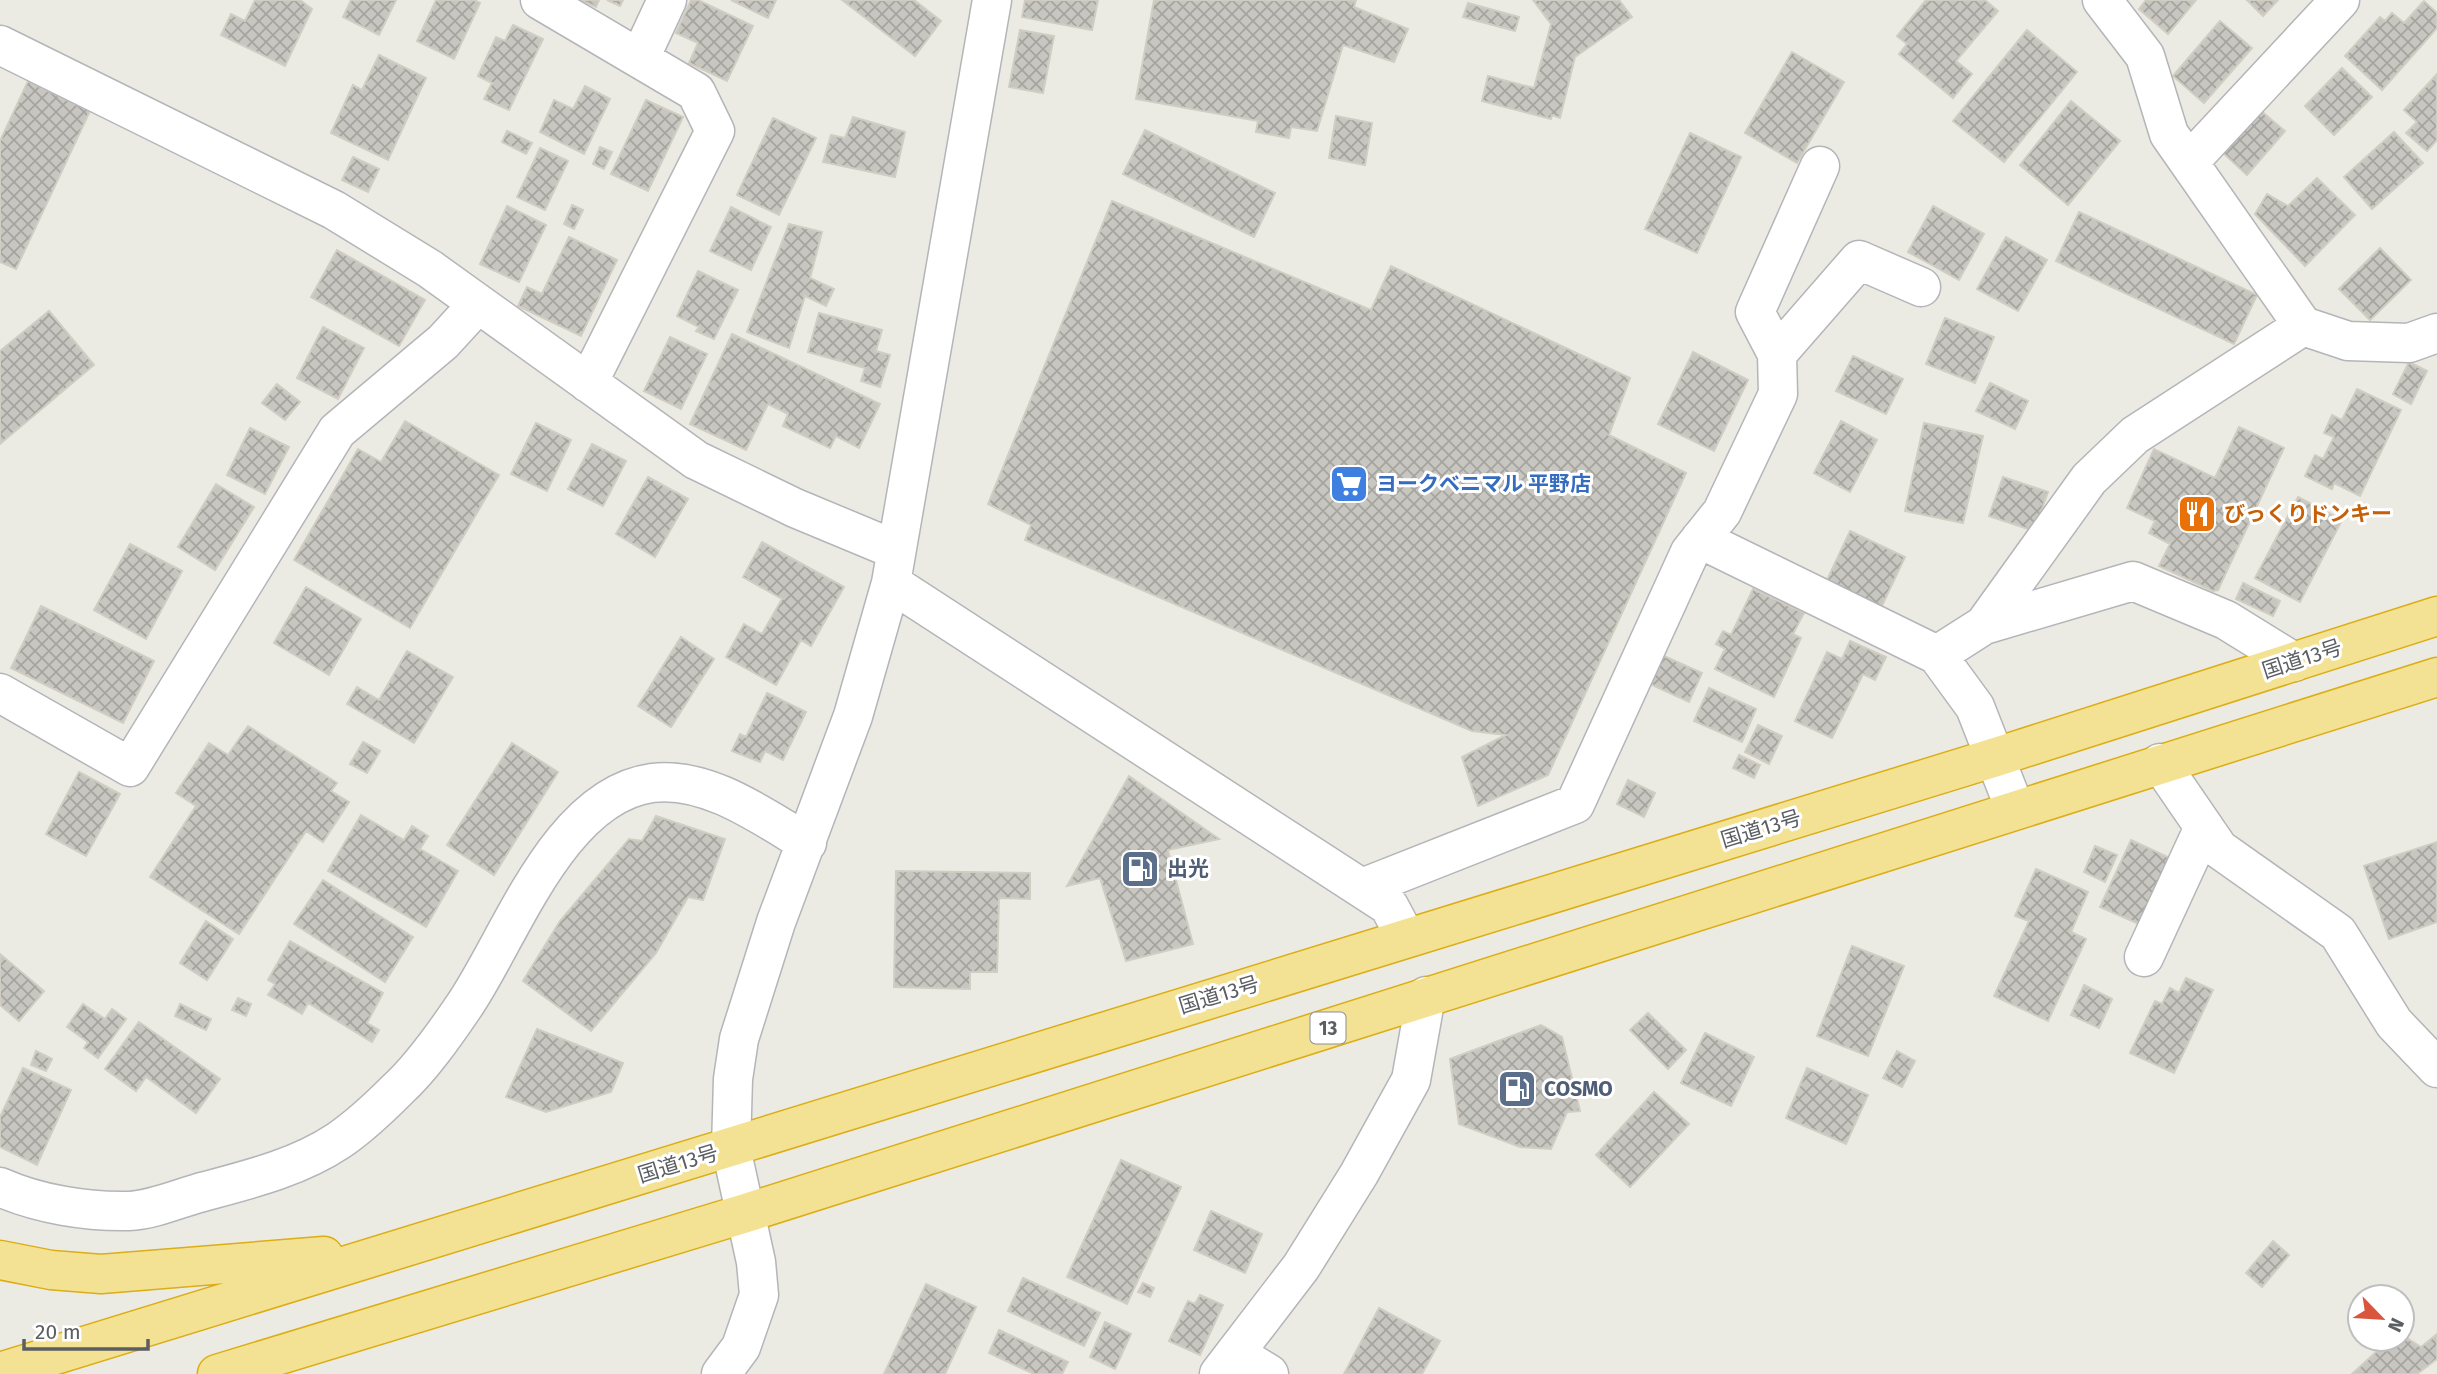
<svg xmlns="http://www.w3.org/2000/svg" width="2437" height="1374" font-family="'Fira Sans','Noto Sans JP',sans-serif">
<defs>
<pattern id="building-cross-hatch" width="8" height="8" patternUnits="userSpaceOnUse" patternTransform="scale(1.75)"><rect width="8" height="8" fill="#c8c6c0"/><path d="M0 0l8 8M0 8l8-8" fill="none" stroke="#a5a49f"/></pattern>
</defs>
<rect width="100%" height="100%" fill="#ecebe3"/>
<path fill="url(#building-cross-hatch)" stroke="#d1cdc2" stroke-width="2" d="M255 0H300L312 9 285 66 221 35 231 14 245 21Z
M351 0H396L379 35 343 17Z
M436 0H474L480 3 454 59 417 41Z
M580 0H599L596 7Z
M607 0H623L620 6Z
M691 0H698L753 26 727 81 689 63 698 43 676 33Z
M731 0H776L768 18Z
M842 0H914L941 21 915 56Z
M1025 0H1098L1092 30 1022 17Z
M1154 0H1356L1354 7 1408 29 1394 62 1343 45 1317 131 1291 127 1289 138 1256 132 1258 121 1136 99Z
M1533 0H1619L1632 17 1575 57 1560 118 1552 115 1551 119 1482 101 1488 76 1534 88 1551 24Z
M1926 0H1985L1998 11 1956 61 1972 74 1953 98 1899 54 1907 44 1897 36Z
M2146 0H2196L2168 34 2139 9Z
M2247 0H2278L2263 16Z
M2424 1 2437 13V28L2382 90 2345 56 2380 17 2385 21 2392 13 2404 23Z
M1468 3 1519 17 1515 31 1463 17Z
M2220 21 2252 48 2204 103 2173 76Z
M513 25 543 39 509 110 484 99 492 83 478 76 496 37 505 41Z
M1020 30 1054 36 1043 93 1009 87Z
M2027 30 2077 72 2004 162 1953 121Z
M1792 52 1844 82 1797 163 1745 133Z
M379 55 426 78 388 160 331 133 353 85 362 90Z
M2342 68 2372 97 2334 135 2305 106Z
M2437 74V140L2427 151 2406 133 2417 122 2404 110Z
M28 81 90 111 16 269 0 262V141Z
M585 86 610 99 584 154 540 132 554 100 573 109Z
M646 100 683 117 648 191 611 174Z
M2071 101 2120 141 2068 205 2020 165Z
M2260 110 2285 131 2247 175 2222 152Z
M1336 116 1372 123 1365 165 1329 158Z
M853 117 905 132 895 177 823 162 831 135 845 138Z
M773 118 816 138 779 215 737 195Z
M1145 130 1275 193 1254 237 1123 174Z
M507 131 532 143 526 154 502 142Z
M2394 132 2423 163 2372 209 2344 177Z
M1690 133 1741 157 1697 253 1645 229Z
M600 147 612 152 604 169 593 164Z
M540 148 568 161 545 210 517 197Z
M353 157 379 169 368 192 342 180Z
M2317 178 2355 215 2305 266 2255 214 2267 194 2288 206Z
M1112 201 1371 310 1391 266 1630 378 1609 435 1686 473 1548 775 1478 806 1462 757 1506 735 1472 731 1025 540 1031 525 988 504Z
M572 205 583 210 574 229 564 224Z
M507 206 546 225 519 282 480 264Z
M1933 206 1984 234 1959 280 1908 252Z
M731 207 771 227 751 270 710 251Z
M2079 212 2257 295 2234 344 2056 261Z
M789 224 822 232 810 278 834 289 826 306 805 296 789 348 747 332Z
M569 237 617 260 581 336 518 306 527 287 542 294Z
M2006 237 2047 260 2018 311 1977 289Z
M2380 248 2411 280 2370 320 2339 289Z
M337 250 425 300 399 346 311 297Z
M698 271 738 290 714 339 696 331 699 327 677 316Z
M49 311 94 365 0 444V351Z
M819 313 882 330 876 351 890 355 880 387 861 381 865 368 808 352Z
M1945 318 1994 337 1975 383 1926 364Z
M323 327 364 348 338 399 297 378Z
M732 334 880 404 859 448 836 436 830 448 783 426 788 414 768 404 746 450 690 424Z
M670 337 707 354 681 409 644 391Z
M1693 352 1748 380 1714 451 1658 424Z
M1853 356 1903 379 1886 414 1836 391Z
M2409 362 2427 371 2411 404 2393 394Z
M1990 383 2028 401 2015 429 1976 411Z
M277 384 300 402 285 420 262 403Z
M2357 389 2401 410 2360 496 2334 483 2332 489 2305 476 2315 455 2323 459 2334 437 2324 433 2332 415 2342 420Z
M405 421 499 475 410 628 294 560 358 449 381 462Z
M1841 421 1877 440 1850 492 1814 473Z
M536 423 571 440 547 491 511 474Z
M1924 423 1983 436 1963 523 1905 511Z
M2239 427 2284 448 2218 590 2213 591 2159 566 2170 544 2149 533 2155 521 2127 508 2154 449 2215 478Z
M250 428 289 447 265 494 227 475Z
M592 444 626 461 603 506 568 489Z
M648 477 688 499 655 557 616 534Z
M2003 477 2048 492 2034 531 1989 516Z
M216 484 254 507 215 570 178 547Z
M2298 497 2342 520 2300 602 2255 578Z
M1850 531 1905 557 1881 608 1826 582Z
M762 542 844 587 811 646 801 640 776 685 726 657 744 624 762 634 782 599 743 577Z
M130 544 182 571 146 639 94 610Z
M2243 583 2280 601 2273 616 2236 599Z
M306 587 361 619 329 675 274 643Z
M1753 589 1804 613 1793 634 1801 638 1774 697 1715 669 1725 649 1716 644 1723 631 1731 635Z
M41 606 154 661 123 723 11 668Z
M681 637 714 659 671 727 638 706Z
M1850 641 1886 657 1875 680 1863 674 1832 738 1795 721 1827 652 1842 659Z
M407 651 453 677 414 743 347 704 357 687 379 700Z
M1664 656 1702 673 1689 702 1650 684Z
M1709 688 1756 709 1742 742 1694 721Z
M767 693 806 712 783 760 765 751 760 762 732 751 740 734 746 737Z
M1758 725 1782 736 1769 764 1745 752Z
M248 726 337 783 331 791 349 802 323 842 306 831 239 934 150 877 196 806 176 793 209 743 228 755Z
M363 742 380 751 367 773 350 764Z
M512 743 558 772 494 875 447 845Z
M1739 755 1760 765 1754 778 1733 768Z
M79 772 120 794 86 856 46 834Z
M1129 776 1219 839 1168 850 1193 944 1126 961 1100 878 1067 886Z
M1628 780 1655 793 1644 817 1617 804Z
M361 815 404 840 412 826 428 836 420 849 458 871 426 927 328 871Z
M656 816 725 839 703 900 688 897 656 953 591 1031 523 981 560 921 629 839 642 841Z
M2131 840 2172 859 2141 925 2100 907Z
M2437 842V922L2389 939 2364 866Z
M2095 846 2117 855 2105 882 2084 872Z
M2036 869 2088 892 2071 932 2086 939 2048 1021 1994 996 2029 921 2015 916Z
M896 871 1030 873V899L999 898 997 972H970V989L894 987Z
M323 880 413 937 385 982 294 924Z
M206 921 233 939 207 980 180 963Z
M290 941 383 993 367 1023 379 1030 372 1042 308 1003 302 1014 268 995 275 984 268 980Z
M1852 946 1904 966 1868 1056 1817 1036Z
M0 954 44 991 19 1021 0 1005Z
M2186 978 2213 990 2174 1073 2130 1053 2155 1001 2162 1004 2170 988 2179 993Z
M2084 985 2112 999 2099 1028 2071 1015Z
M238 998 251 1004 246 1016 232 1010Z
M83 1004 105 1019 112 1009 126 1019 98 1058 84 1048 88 1042 67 1027Z
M180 1004 211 1019 206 1030 175 1016Z
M1648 1013 1686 1050 1668 1069 1630 1030Z
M139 1022 220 1079 196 1113 146 1077 136 1091 105 1069Z
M1541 1025 1562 1037 1580 1111 1567 1112 1551 1149 1520 1147 1459 1124 1450 1059Z
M537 1029 623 1063 611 1092 546 1112 506 1097Z
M1705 1033 1754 1057 1731 1106 1681 1083Z
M36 1051 52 1059 46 1071 31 1065Z
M1897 1051 1915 1061 1902 1087 1883 1078Z
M23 1068 71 1090 37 1165 0 1147V1117Z
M1807 1068 1868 1095 1846 1144 1786 1118Z
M1654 1092 1689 1124 1630 1187 1596 1155Z
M1121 1160 1181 1187 1127 1304 1067 1277Z
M1211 1211 1262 1234 1245 1273 1194 1250Z
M2273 1241 2289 1255 2262 1287 2246 1273Z
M1023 1278 1100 1313 1084 1346 1008 1311Z
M1143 1283 1154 1288 1150 1297 1138 1292Z
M926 1284 976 1307 945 1374H884Z
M1200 1295 1223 1305 1200 1355 1169 1341 1188 1301 1195 1304Z
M1379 1308 1440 1341 1422 1374H1344Z
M1105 1322 1131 1334 1115 1369 1090 1357Z
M999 1330 1068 1362 1062 1374H1034L989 1353Z
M2437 1334V1359L2417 1374H2352L2390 1339H2402V1335L2421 1347Z"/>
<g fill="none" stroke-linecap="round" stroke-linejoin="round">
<defs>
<path id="minor" d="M540 0 696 92 715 131 588 383
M2102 0 2145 56 2169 134 2303 326 2348 341 2409 343 2437 333
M0 45 334 210 430 269 696 460 795 508 896 550
M640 58 667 0
M2189 162 2340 0
M1777 354 1755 312 1820 166
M1700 539 1937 655 1975 707 2015 809
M891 583 1389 906 1406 938
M1984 625 2133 581 2226 620 2294 662
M1937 655 1984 625 2089 479 2135 435 2303 326
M0 693 130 767 337 431 443 342 477 305
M2160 763 2219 849 2338 933 2394 1023 2437 1068
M1362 888 1575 804 1690 552 1722 512 1778 394 1777 354 1859 260 1921 287
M2144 957 2204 827
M0 1187C38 1204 87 1212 129 1211 154 1210 182 1197 206 1191 251 1179 299 1167 338 1141 359 1127 380 1107 398 1089 422 1067 445 1034 464 1006 510 939 558 796 652 783 707 776 762 816 807 843
M1235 1353 1269 1374
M721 1374 741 1347 759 1295 756 1262 731 1148 733 1079 739 1039 776 922 853 716 891 583 992 0
M1219 1374 1301 1267 1359 1174 1411 1080 1426 996"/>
<path id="highway" d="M0 1260 51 1270 101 1274 324 1256
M0 1372 1996 757 2437 616
M217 1374 746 1213 2437 677"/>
</defs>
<use href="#minor" stroke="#b3b5b9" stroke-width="41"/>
<use href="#highway" stroke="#dcad14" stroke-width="41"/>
<use href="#minor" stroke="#fff" stroke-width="38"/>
<use href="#highway" stroke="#f3e293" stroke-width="38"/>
</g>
<defs>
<symbol id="supermarket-square" viewBox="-11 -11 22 22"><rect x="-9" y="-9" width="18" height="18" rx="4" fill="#3f7fe0" stroke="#fff"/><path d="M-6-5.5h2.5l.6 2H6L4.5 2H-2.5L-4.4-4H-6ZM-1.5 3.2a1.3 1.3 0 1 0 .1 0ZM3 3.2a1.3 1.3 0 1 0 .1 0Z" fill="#fff"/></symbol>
<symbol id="restaurant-square" viewBox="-11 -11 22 22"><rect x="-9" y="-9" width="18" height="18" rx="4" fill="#e8710a" stroke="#fff"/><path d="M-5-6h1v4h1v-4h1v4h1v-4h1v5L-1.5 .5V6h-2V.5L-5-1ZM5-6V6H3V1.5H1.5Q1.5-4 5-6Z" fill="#fff"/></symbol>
<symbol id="fuel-square" viewBox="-11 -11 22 22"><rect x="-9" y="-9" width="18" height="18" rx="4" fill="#5c6f8a" stroke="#fff"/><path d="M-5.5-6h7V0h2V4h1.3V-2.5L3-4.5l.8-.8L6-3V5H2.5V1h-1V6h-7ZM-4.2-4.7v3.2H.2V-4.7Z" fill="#fff"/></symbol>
</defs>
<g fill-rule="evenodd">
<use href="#supermarket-square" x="1327" y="462" width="44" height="44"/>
<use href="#restaurant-square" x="2175" y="492" width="44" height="44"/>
<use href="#fuel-square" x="1118" y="847" width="44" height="44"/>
<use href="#fuel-square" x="1495" y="1067" width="44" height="44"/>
</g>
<g text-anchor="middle" stroke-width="6" stroke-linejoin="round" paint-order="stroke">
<rect fill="#fff" stroke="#8c8e91" stroke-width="2" x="1310.5" y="1012.5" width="35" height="31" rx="5"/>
<g font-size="19" font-weight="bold" fill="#5b5e62">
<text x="1328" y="1035">13</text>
</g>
<g font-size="21" font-weight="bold" fill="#366cbe" stroke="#fff" text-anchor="start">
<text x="1376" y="491">ヨークベニマル 平野店</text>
</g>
<g font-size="21" font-weight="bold" fill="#c56008" stroke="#fff" text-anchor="start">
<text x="2224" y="521">びっくりドンキー</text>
</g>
<g font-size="21" fill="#5b5e62" stroke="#fff">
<text transform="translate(2302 659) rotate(-18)" y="7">国道13号</text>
<text transform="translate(1761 829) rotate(-17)" y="7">国道13号</text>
<text transform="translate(1219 995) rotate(-17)" y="7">国道13号</text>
<text transform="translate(678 1164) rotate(-17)" y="7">国道13号</text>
</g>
<g font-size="21" font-weight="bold" fill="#4e5e75" stroke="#fff" text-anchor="start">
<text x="1167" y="876">出光</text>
<text x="1544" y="1096">COSMO</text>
</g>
</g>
<g transform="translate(2381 1318) rotate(115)"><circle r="33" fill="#ffffff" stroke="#bdbfc0" stroke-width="2"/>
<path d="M0-5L12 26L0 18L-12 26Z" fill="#d9553c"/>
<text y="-10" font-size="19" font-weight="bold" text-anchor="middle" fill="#5b5e62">N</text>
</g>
<path d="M24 1339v10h124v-10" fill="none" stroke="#5b5e62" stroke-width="3.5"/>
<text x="35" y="1339" font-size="21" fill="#5b5e62" stroke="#ffffff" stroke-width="5" paint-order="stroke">20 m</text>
</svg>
